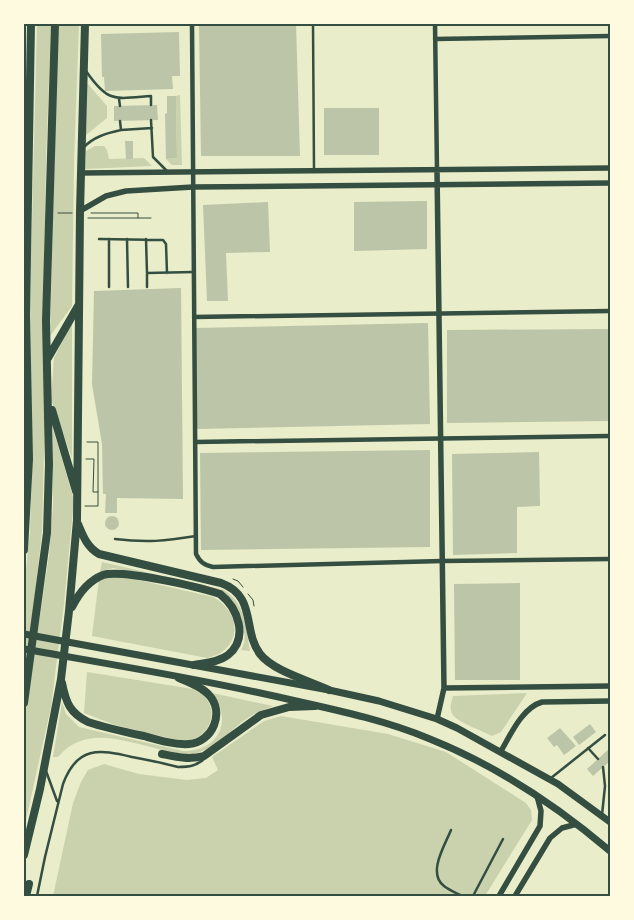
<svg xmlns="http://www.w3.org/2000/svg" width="634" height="920" font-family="Montserrat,sans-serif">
<rect width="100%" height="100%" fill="#e9edc9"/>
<path fill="#cad2ad" d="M37 24H51L46 160 44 279 45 415 42 532 34 603 24 672V587L30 532 32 467 30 303Z
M58 24H79L74 162 72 306 50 336Z
M87 83 107 106V118L86 135Z
M180 95 182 165H172L166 159 177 158 176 96Z
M95 146H104L107 150 109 159 144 158 152 166 85 169 86 151Z
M72 322V458L51 400 54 358Z
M53 429 74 500 64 604 51 707 24 829V723L49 555 53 506Z
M102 562 224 590C246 604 246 628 250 651L241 650C246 642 245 636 243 627 239 605 233 598 213 589L113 568 100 572Z
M107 576 134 579 213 597C243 613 242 651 207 658L92 636 99 579Z
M87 672 193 689C196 691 201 693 203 695 217 708 213 730 196 738 189 741 180 740 173 739L115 725 84 713Z
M212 693 273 706C264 710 254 713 246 719 227 733 209 755 184 755 177 755 169 752 162 750 126 742 86 724 58 757H53L62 702 66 714 79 727 183 751C218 751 234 722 212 693Z
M527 693 501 732 492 736C483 731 459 723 453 715 449 709 451 702 453 696Z
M281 716 388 734 446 752 526 803 531 810 532 820 485 896H53L73 803 81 782 88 770 104 764 139 774 187 780 206 778 218 770 212 757 264 721Z"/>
<path fill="#bcc5a7" d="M199 24H296L300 156H201Z
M179 32 180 76H172L173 89 105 91 104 77H102L101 34Z
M167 96H176L177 158 166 159 165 114 167 113Z
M157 105 158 120 114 121V106Z
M324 108H379V155H324Z
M125 141H133V159H126Z
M427 201V249L354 251V202Z
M268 202 270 252 226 253 228 301H207L203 205Z
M181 288 183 499 117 498V513H105L106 494H103L102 444 92 384 94 291Z
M428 323 430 424 197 429 195 328Z
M610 329V421L447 423V330Z
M430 450V547L201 550 200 453Z
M539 452 540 506 517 507V553L453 555 452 454Z
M105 523a7 7 0 1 1 14 0a7 7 0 1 1-14 0Z
M520 583V680H455L454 584Z
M590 724 596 732 579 745 573 737Z
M560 728 576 746 564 755 557 745 554 747 547 738Z
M610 748V761L593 776 587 769Z"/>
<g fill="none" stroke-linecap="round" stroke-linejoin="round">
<path stroke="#344e41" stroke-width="1" d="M58 213H72
M91 213H138V218
M88 218H151
M86 459H94L93 492H98V442H87
M85 506H98V492
M233 579 238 581 243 587
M248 594 253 600 254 606"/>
<path stroke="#344e41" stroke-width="2.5" d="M313 24 314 170
M86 71C108 103 114 99 151 96V105
M119 99 120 106
M151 120 153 157 167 171
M121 130 152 128
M83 148C93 137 107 133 121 130L120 121
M99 239 163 240 166 244 167 273
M109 239V287
M127 239 128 287
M146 239 147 273 194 272
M147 274V287
M115 539C147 543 165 541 196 536
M588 748 598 759
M46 771 57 801
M551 778 605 735
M602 815 605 786 603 767
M451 830C445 845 427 873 444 886 449 890 456 893 462 896
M37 896 45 857 63 784C77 746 99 749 132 757 148 760 163 763 178 767 189 767 197 766 205 758
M473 896 503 839"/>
<path stroke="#344e41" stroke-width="4.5" d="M192 24 196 554C200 562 204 565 213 567L442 561 610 559
M435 24 437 170
M435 39 610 36
M194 317 610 311
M195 442 610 436"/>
<path stroke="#344e41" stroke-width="5.5" d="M437 170 444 688 437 719
M81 173 610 168
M80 211 106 196 126 191 193 187 610 183
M444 688 610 686
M501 751C511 734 522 708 542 702L610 701
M499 896 540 826 541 811 537 796
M515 896 550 838 562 828 577 824"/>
<path stroke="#344e41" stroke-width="7" d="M24 634 329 690 379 701 437 719 457 728 558 784 610 822
M24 649C114 665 206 680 296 701 341 711 387 721 430 739 495 765 557 806 610 851"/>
<path stroke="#344e41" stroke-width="8" d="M48 358 78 306
M52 410 76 491
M78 524C83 536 87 547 99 554L221 583C257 596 242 630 260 654 273 671 310 681 329 690
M24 550 29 459 26 315 31 24
M72 607C79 593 88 581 103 575 122 569 199 587 220 594 238 608 249 638 228 655 219 662 205 663 194 665
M62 683C66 703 70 713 88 722 106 728 125 732 144 736 158 740 174 745 189 744 213 742 225 712 209 695 202 687 189 682 179 678
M24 703 47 533 49 464 46 321 55 24
M162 754C177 757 189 760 204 756L261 715 289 707 315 706
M24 855 40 789 61 679 69 611 77 520 80 211 85 24
M26 896 29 884"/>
</g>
<rect width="634" height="920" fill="none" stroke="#fefae0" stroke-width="50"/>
<rect x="25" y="25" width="584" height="870" fill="none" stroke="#344e41" stroke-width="2"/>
</svg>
